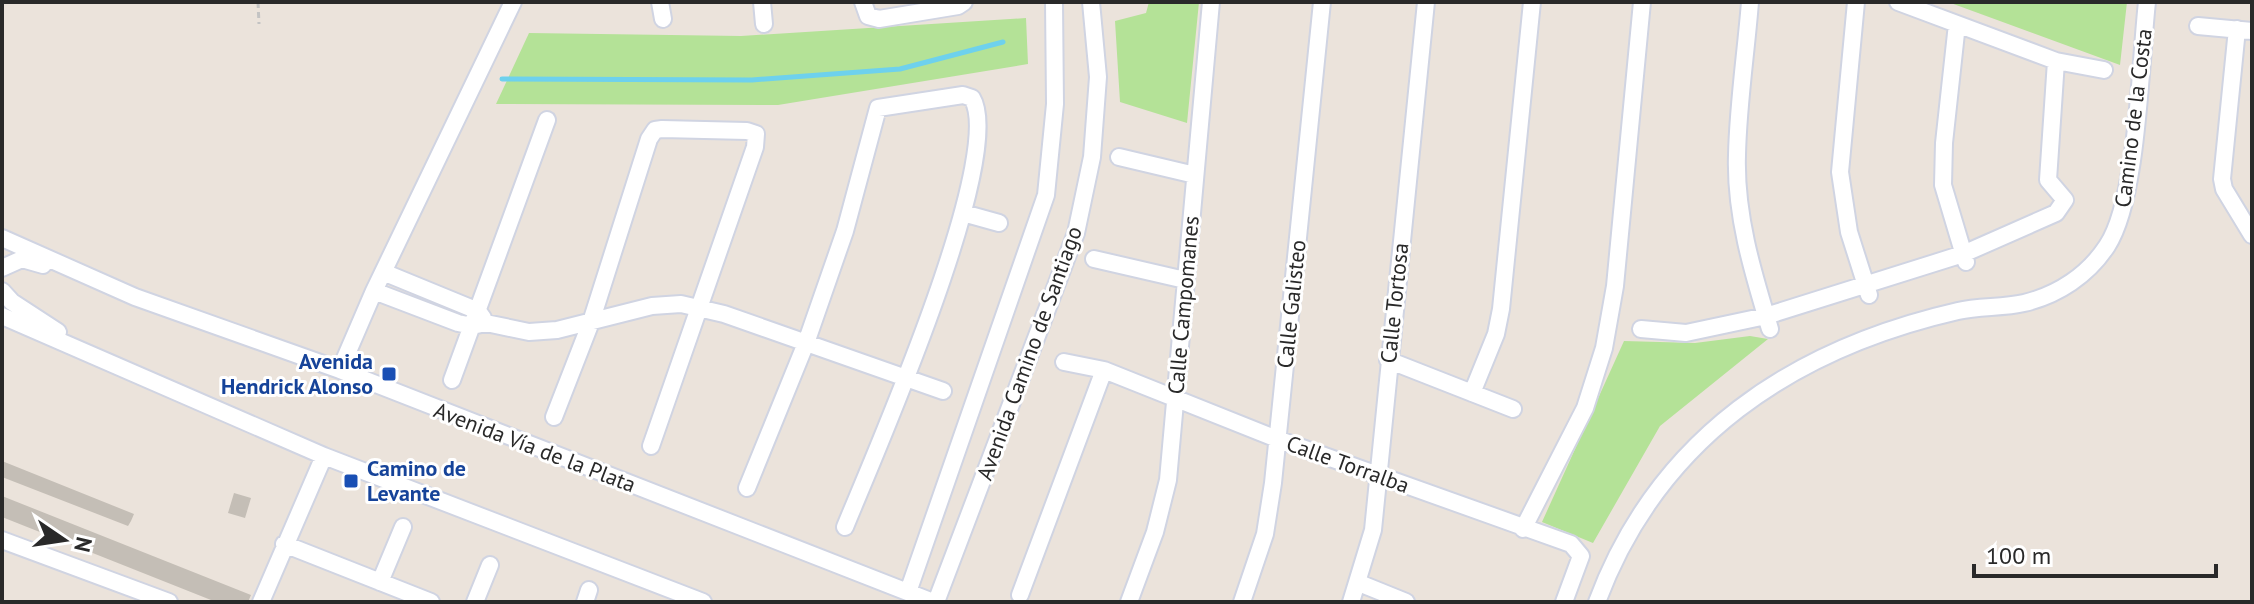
<svg xmlns="http://www.w3.org/2000/svg" width="2254" height="604" font-family="'PT Sans',sans-serif">
<rect width="100%" height="100%" fill="#ebe3db"/>
<path fill="#b4e297" d="M1149 2H1199L1187 123 1120 102 1115 21 1146 13Z
M1948 2H2127L2120 65Z
M1026 18 1028 64 778 105 496 104 529 33 741 36Z
M1750 336 1768 339 1660 426 1593 543 1542 522 1624 341 1695 343Z"/>
<g fill="none" stroke-linecap="round" stroke-linejoin="round">
<path stroke="#6ed1ed" stroke-width="5" d="M502 79 752 80 900 69 1003 42"/>
</g>
<path fill="#c4beb6" d="M2 461 134 514 131 521 128 526 2 477Z
M234 493 251 498 245 518 228 513Z
M2 496 251 595 248 602H216L2 517Z"/>
<g fill="none" stroke-linecap="round" stroke-linejoin="round">
<defs>
<path id="minor" d="M660 2 663 19
M762 2 764 24
M863 2 868 16 879 19 958 6 964 2
M1750 2C1746 53 1738 104 1737 155 1735 215 1753 273 1770 329
M1856 2 1840 172 1849 232 1869 295
M1898 2 2056 61 2104 70
M1957 24 1944 143 1943 185 1966 262
M2198 26 2252 31
M2237 29 2222 179 2224 189 2252 235
M1119 157 1195 175
M963 213 999 223
M2 238 135 297 340 370 933 602
M1094 259 1185 280
M2 268 22 259 43 265
M383 272 478 311 483 318
M2 291 12 302 58 332
M374 291 458 323 472 326 486 323 529 332 557 330 652 306 681 304 724 314 943 391
M2 316 324 456 703 602
M1641 329 1686 333 1766 316 1963 254 2056 213 2065 200 2048 180 2056 61
M1388 360 1513 409
M1064 362 1104 370 1277 439 1571 544 1581 556 1564 602
M340 370 374 291 513 2
M452 380 547 120
M1472 393 1496 334 1501 309 1532 2
M554 417 591 322 649 139 655 130 662 129 747 131 756 134 755 147 651 446
M747 488 806 343 845 231 878 108 963 95 972 98C1007 155 873 458 845 527
M1523 529 1585 408 1604 348 1615 286 1642 2
M2 540 169 602
M284 544 431 602
M380 582 403 527
M1359 583 1406 602
M908 592 1046 195 1055 104 1054 2
M1020 595 1104 370
M261 602 324 456
M475 602 490 565
M585 602 589 590
M936 602 1076 233 1092 157 1098 77 1091 2
M1129 602 1155 532 1168 480 1211 2
M1242 602 1265 534 1273 483 1322 2
M1351 602 1373 530 1426 2
M1597 602C1658 438 1792 349 1958 311 1979 306 2003 308 2024 303 2058 295 2088 275 2107 246 2138 199 2140 63 2147 2"/>
</defs>
<use href="#minor" stroke="#d0d4e2" stroke-width="20"/>
<path stroke="#c3c3c3" stroke-width="3" stroke-dasharray="6 4" stroke-linecap="butt" d="M258 2 259 24"/>
<use href="#minor" stroke="#fff" stroke-width="16"/>
</g>
<g fill="#1a4fb4" stroke="#fff" stroke-width="3">
<rect x="381" y="366" width="16" height="16" rx="4"/>
<rect x="343" y="473" width="16" height="16" rx="4"/>
</g>
<g text-anchor="middle" stroke-width="6" stroke-linejoin="round" paint-order="stroke">
<g font-size="22" fill="#292929" stroke="#fff">
<text transform="translate(2133 118) rotate(-83)" y="8">Camino de la Costa</text>
<text transform="translate(1394 303) rotate(-84)" y="8">Calle Tortosa</text>
<text transform="translate(1291 304) rotate(-84)" y="8">Calle Galisteo</text>
<text transform="translate(1183 305) rotate(-85)" y="8">Calle Campomanes</text>
<text transform="translate(1029 353) rotate(-70)" y="8">Avenida Camino de Santiago</text>
<text transform="translate(535 447) rotate(21)" y="8">Avenida Vía de la Plata</text>
<text transform="translate(1348 464) rotate(20)" y="8">Calle Torralba</text>
</g>
<g font-size="22" font-weight="bold" fill="#164399" stroke="#fff" text-anchor="end">
<text x="373" y="369">Avenida<tspan x="373" dy="25">Hendrick Alonso</tspan></text>
<text x="367" y="476" text-anchor="start">Camino de<tspan x="367" dy="25">Levante</tspan></text>
</g>
</g>
<rect width="2254" height="604" fill="none" stroke="#292929" stroke-width="8"/>
<g transform="translate(64 540) rotate(103)" stroke="#ffffff" stroke-width="6" paint-order="stroke">
<path d="M0-6L14 30L0 20L-14 30Z" fill="#292929"/>
<text y="-12" font-size="22" font-weight="bold" text-anchor="middle" fill="#292929">N</text>
</g>
<path d="M1974 564v12h242v-12" fill="none" stroke="#292929" stroke-width="4"/>
<text x="1986" y="564" font-size="24" fill="#292929" stroke="#ffffff" stroke-width="6" paint-order="stroke">100 m</text>
</svg>
